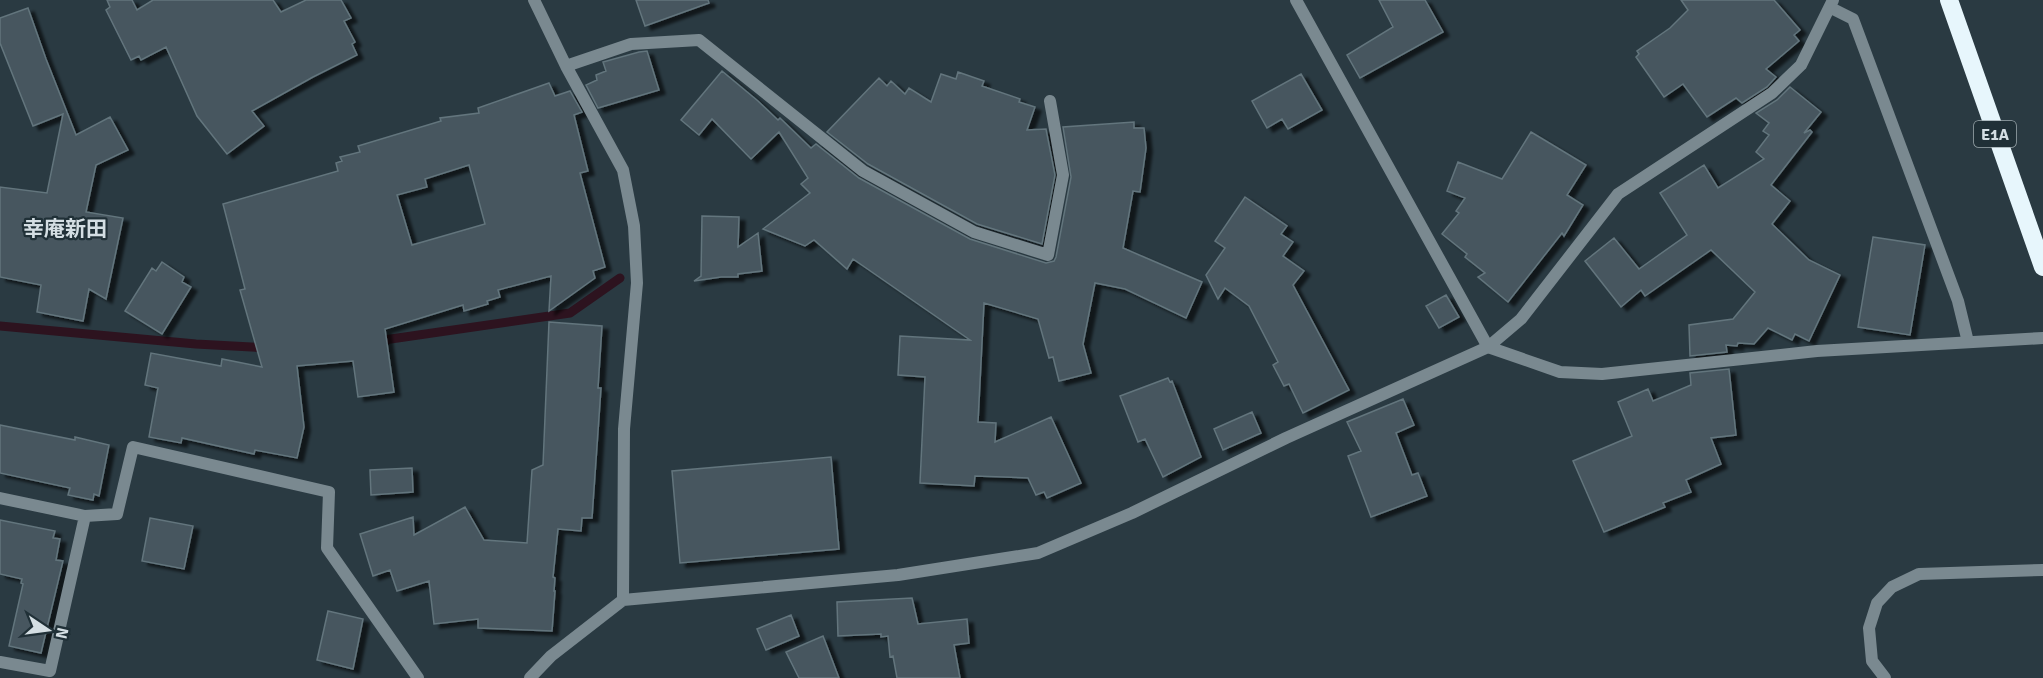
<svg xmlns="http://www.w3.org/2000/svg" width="2043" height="678" font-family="Signika,'Noto Sans JP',sans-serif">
<defs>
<filter id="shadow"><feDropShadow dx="6" dy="4" stdDeviation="1.5" flood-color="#0009"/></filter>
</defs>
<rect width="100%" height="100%" fill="#2a3a42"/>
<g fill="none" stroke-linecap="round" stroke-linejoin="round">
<path stroke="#2d131f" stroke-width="9" d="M0 326 196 344 268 348
M377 341 570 313 620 278"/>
</g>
<path fill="#46575f" stroke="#63757d" stroke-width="1.5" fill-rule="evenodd" filter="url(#shadow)" d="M107 0H132L137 10 153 0H273L281 12 306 0H341L351 18 344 21 355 42 352 44 357 55 313 77 252 111 264 126 227 154 197 116 166 47 141 60 139 56 131 60 106 10 110 7Z
M636 0H708L709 3 645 26Z
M1379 0H1425L1443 32 1360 78 1347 55 1393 27Z
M1681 0H1774L1800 30 1794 35 1799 41 1766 69 1776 77 1767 87 1742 103 1736 98 1707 117 1683 84 1664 97 1636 57 1639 54 1637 51 1670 28 1688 10Z
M28 8 46 59 76 135 110 117 128 150 96 165 86 212 123 218 106 299 89 289 83 321 37 312 41 285 0 277V187L47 193 63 114 33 126 0 43V18Z
M647 51 659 90 598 108 586 85 597 80 596 75 606 71 603 62 639 52Z
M722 71 758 101 778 120 780 118 811 148 816 144 859 178 970 239 1046 263 1054 261 1056 257 1071 177 1063 127 1134 122V128H1144L1146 148 1140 192 1133 191 1123 248 1202 282 1186 318 1125 289 1095 283 1083 344 1091 373 1059 381 1053 357 1049 358 1038 319 984 303 978 422 996 423 995 442 1051 417 1081 483 1047 498 1044 492 1036 495 1028 478 975 476 974 486 920 483 925 377 898 375 900 336 970 340 853 259 847 269 814 240 805 246 763 229 810 193 801 184 808 178 779 132 751 159 712 119 699 135 681 120Z
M958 72 984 81 982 86 1020 99 1019 102 1035 107 1027 130 1046 129 1055 175 1042 244 977 224 868 164 827 132 879 78 887 86 891 81 905 94 909 88 931 102 941 74 956 79Z
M1301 74 1322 110 1288 129 1282 119 1267 128 1252 101Z
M549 83 555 96 570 91 582 112 574 115 588 171 580 173 605 267 593 271 595 278 549 311 551 276 498 290 500 297 487 301 488 304 464 311 463 305 385 329 394 392 358 397 353 361 297 366 304 427 297 458 255 450 254 454 182 438 181 443 149 437 158 388 145 385 151 353 221 366 222 359 262 367 240 290 245 289 223 204 338 171 336 163 342 161 340 157 360 152 358 146 441 121 440 118 479 113 478 108ZM469 165 485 224 412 245 397 195 427 187 425 179Z
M1790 87 1821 112 1804 133 1810 130 1812 132 1771 185 1790 201 1772 224 1809 260 1840 275 1809 341 1795 334 1792 340 1768 328 1754 344 1738 343 1737 346 1726 345 1727 352 1690 356 1689 325 1733 319 1755 292 1711 250 1645 296 1641 290 1621 307 1585 261 1614 238 1639 269 1687 235 1660 193 1704 165 1718 188 1764 159 1756 152 1769 135 1763 131 1769 123 1756 113 1777 100Z
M1531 132 1586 165 1567 195 1583 205 1564 236 1562 233 1508 302 1478 277 1485 273 1465 257 1467 254 1442 234 1459 213 1456 211 1465 198 1447 191 1458 162 1502 179Z
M1245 197 1287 226 1281 234 1293 242 1283 256 1304 271 1293 285 1349 390 1303 413 1289 384 1284 386 1273 365 1278 362 1249 306 1225 288 1218 299 1206 275 1225 248 1215 241Z
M702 216 739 217 738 247 758 233 762 271 738 274V277H721L694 281 701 276Z
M1873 237 1925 245 1910 335 1858 327Z
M162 262 184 277 182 282 191 287 162 334 125 311 152 268 156 271Z
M1446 295 1459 317 1439 328 1426 306Z
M549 322 602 326 598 388H601L592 518H582L581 531 558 529 553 577 555 578 554 591H555L552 631 478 628V619L434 624 429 581 397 591 390 570 373 576 360 534 413 517 414 535 465 507 484 540 527 543 532 470 543 465Z
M1729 369 1736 435 1711 438 1721 464 1686 480 1691 492 1663 503 1665 507 1604 532 1573 461 1632 436 1618 402 1648 389 1653 401 1691 385 1690 373Z
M1168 378 1170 382 1172 381 1201 457 1163 477 1145 439 1138 442 1120 396Z
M1403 399 1414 425 1396 433 1412 475 1418 473 1427 496 1371 517 1348 456 1361 451 1347 422Z
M1252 412 1261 433 1223 450 1214 429Z
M0 425 75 440V437L109 445 99 496 94 494 93 500 68 495 70 488 0 473Z
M831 457 839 549 680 563 672 471Z
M412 468 413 492 371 495 370 470Z
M150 518 193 526 184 569 142 561Z
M0 520 55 531 53 538 60 539 56 560 63 561 41 653 9 646 23 584 21 583 22 579 0 574Z
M912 598 918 624 967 619 969 643 954 645 960 678H897L893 656 890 657 888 636 881 637V634L838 636 837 602Z
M328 611 363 619 353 669 317 660Z
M791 615 799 636 766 650 757 629Z
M823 636 839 678H799L786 652Z"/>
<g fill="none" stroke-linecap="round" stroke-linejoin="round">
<path stroke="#7a8990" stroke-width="12" d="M1885 678 1872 661 1869 628 1877 603 1892 587 1919 574 2043 570"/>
<path stroke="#7a8990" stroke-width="12" d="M534 0 566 66 623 170 634 226 637 283 624 429 623 600
M1296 0 1488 347 1560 372 1602 374 1817 351 2043 338
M1831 8 1853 19 1958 301 1968 342
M566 66 631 44 699 40 863 171 974 232 1048 255 1063 175 1050 101
M0 498 85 516 117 514 133 447 329 492 327 548 418 678
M0 662 50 671 85 516
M530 678 551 656 623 600 898 575 1038 553 1132 513 1286 438 1488 347 1521 319 1618 194 1772 93 1801 65 1833 0"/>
<path stroke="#e7f6fc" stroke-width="18" d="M1949 0 2043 267"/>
</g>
<g text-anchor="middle" stroke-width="4.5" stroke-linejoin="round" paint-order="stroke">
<rect fill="#203037" stroke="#9eaaaf" stroke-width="1.5" x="1974" y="121" width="42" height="26" rx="4.5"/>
<g font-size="16" font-weight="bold" fill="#d4dee3">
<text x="1995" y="140">E1A</text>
</g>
<g font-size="21" font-weight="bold" fill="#d4dee3" stroke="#203037">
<text x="65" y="236">幸庵新田</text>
</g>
</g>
<g transform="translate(48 630) rotate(103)" stroke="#203037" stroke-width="4.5" paint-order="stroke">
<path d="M0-4.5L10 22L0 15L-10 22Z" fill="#d4dee3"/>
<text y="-9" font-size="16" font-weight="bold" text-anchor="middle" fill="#d4dee3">N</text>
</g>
</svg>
